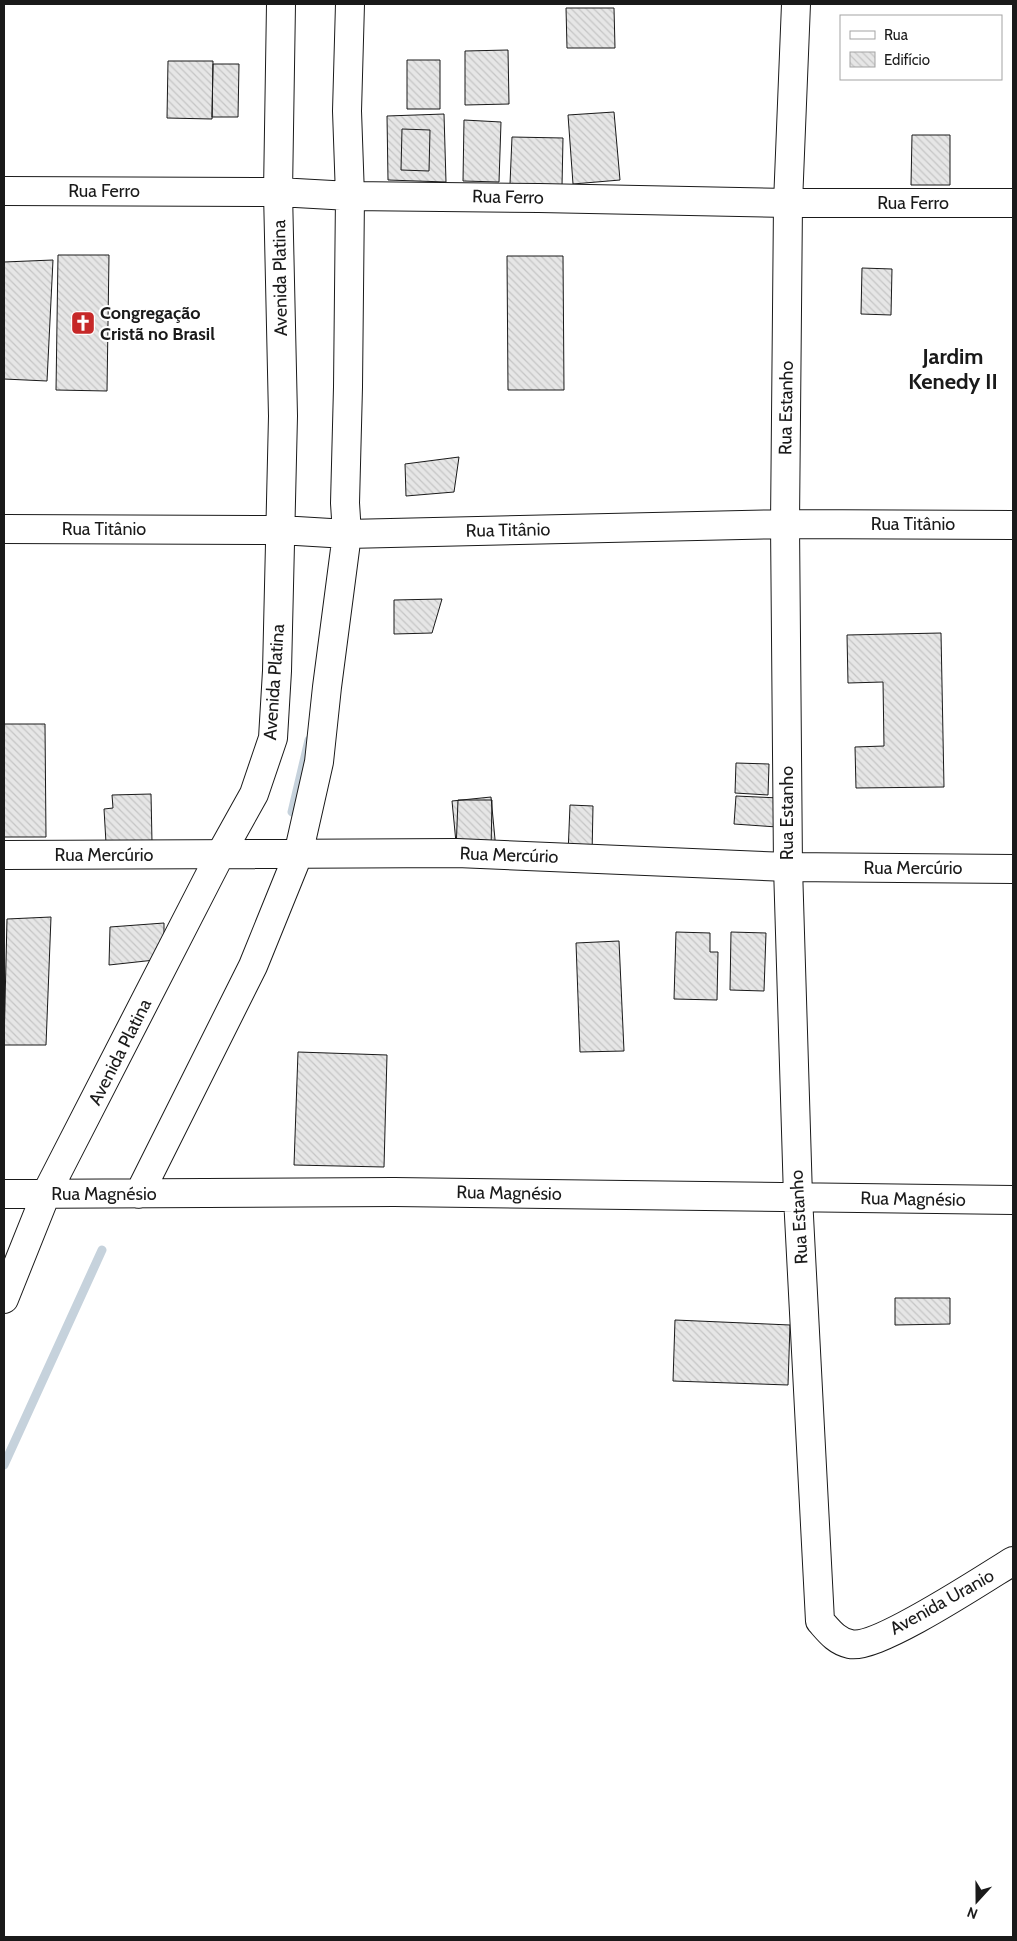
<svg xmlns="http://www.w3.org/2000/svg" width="1017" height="1941" font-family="Cabin,sans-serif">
<defs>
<pattern id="building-back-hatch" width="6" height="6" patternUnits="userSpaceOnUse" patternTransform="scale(1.25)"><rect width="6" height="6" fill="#e6e6e6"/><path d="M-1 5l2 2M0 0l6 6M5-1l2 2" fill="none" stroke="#c5c5c5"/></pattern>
</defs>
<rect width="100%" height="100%" fill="#fff"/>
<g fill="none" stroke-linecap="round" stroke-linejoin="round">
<path stroke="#c6d2dc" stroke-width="9" d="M292 812 309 740
M4 1465 102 1250"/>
</g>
<path fill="url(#building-back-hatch)" stroke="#1a1a1a" d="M566 8H614L615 48H567Z
M508 50 509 104 465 105V51Z
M407 60H440V109H407Z
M168 61H213L212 119 167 118Z
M213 64H239L238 117H212Z
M614 112 620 180 573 184 568 115Z
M444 114 446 182 388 180 387 116Z
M464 120 501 122 499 182 463 181Z
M402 129 430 130 429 171 401 170Z
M912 135H950V185H911Z
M512 137 563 138 562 186 510 184Z
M58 255H109L107 391 56 390Z
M507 256H563L564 390H508Z
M53 260 47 381 4 379V262Z
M862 268 892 269 891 315 861 314Z
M459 457 454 492 406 496 405 464Z
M442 599 432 633 394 634V600Z
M941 633 944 787 856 788 855 747 884 746 883 682 848 683 847 635Z
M4 724H45L46 837H4Z
M736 763 769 764 768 795 735 793Z
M151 794 152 842 106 843 104 809 113 808 112 795Z
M736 796 779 798 777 827 734 824Z
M491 797 496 850 457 853 452 801Z
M458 800H492L491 851H456Z
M570 805 593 806 592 855 568 854Z
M51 917 46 1045H4L7 919Z
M164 923V959L109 965 110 927Z
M676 932 710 933V952H718L717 1000 674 999Z
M731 932 766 933 764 991 730 990Z
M619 941 624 1051 580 1052 576 943Z
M298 1052 387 1055 384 1167 294 1165Z
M895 1298H950V1324L895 1325Z
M675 1320 790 1325 788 1385 673 1381Z"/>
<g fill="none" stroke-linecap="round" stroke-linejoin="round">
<defs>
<path id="minor" d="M796 4 788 203 785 524 788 867 798 1197 820 1621C829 1631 836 1641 850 1644 877 1650 985 1578 1013 1561
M4 191 278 192 350 196 539 198 788 203H1013
M4 529 280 530 347 534 785 524 1013 525
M4 855 457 853 788 867 1013 869
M4 1194 394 1192 1013 1200
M139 1194 253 966 298 855 319 762 327 687 347 534 345 503 348 387 350 196 347 111 350 4
M4 1299 46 1194 220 855 254 794 273 738 277 671 283 416 278 192 281 4"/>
</defs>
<use href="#minor" stroke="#1a1a1a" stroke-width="30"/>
<use href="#minor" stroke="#fff" stroke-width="28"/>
</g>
<defs>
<symbol id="church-square" viewBox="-11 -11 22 22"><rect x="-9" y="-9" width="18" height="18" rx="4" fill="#c62828" stroke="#fff"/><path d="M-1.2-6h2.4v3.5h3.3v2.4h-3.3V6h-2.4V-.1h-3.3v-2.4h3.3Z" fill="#fff"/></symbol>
</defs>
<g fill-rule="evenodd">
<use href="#church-square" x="69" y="309" width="28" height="28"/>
</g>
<g text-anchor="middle" stroke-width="4" stroke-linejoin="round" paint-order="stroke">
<g font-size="18" fill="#1a1a1a" stroke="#fff">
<text x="104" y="197">Rua Ferro</text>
<text transform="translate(508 197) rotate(1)" y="6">Rua Ferro</text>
<text x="913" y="209">Rua Ferro</text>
<text transform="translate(280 278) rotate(-91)" y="6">Avenida Platina</text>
<text transform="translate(786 408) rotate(-89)" y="6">Rua Estanho</text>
<text x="913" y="530">Rua Titânio</text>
<text x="104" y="535">Rua Titânio</text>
<text transform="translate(508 530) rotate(-1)" y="6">Rua Titânio</text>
<text transform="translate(274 682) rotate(-86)" y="6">Avenida Platina</text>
<text transform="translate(787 813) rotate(-90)" y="6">Rua Estanho</text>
<text x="104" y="861">Rua Mercúrio</text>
<text transform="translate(509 855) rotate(2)" y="6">Rua Mercúrio</text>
<text x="913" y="874">Rua Mercúrio</text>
<text transform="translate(120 1052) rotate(-63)" y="6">Avenida Platina</text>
<text transform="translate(509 1193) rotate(1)" y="6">Rua Magnésio</text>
<text x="104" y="1200">Rua Magnésio</text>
<text transform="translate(913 1199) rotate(1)" y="6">Rua Magnésio</text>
<text transform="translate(799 1217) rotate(-93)" y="6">Rua Estanho</text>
<text transform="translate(942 1602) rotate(-29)" y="6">Avenida Uranio</text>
</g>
<g font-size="18" font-weight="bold" fill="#1a1a1a" stroke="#fff" text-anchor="start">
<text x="100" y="319">Congregação<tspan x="100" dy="21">Cristã no Brasil</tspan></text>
</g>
<g font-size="22" font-weight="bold" fill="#1a1a1a" stroke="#fff">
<text x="953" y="364">Jardim<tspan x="953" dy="25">Kenedy II</tspan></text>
</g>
</g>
<rect width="1017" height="1941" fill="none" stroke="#1a1a1a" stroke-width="10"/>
<rect x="840" y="15" width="162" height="65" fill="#ffffff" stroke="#a3a3a3"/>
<rect x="850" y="31" width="25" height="8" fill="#ffffff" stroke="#a3a3a3"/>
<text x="884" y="40" font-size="15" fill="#1a1a1a">Rua</text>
<rect x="850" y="52" width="25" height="15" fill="url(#building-back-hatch)" stroke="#a3a3a3"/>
<text x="884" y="65" font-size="15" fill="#1a1a1a">Edifício</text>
<g transform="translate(977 1901) rotate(201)" stroke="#ffffff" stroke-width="4" paint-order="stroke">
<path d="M0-4L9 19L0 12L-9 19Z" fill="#1a1a1a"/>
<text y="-8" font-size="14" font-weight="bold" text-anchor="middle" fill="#1a1a1a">N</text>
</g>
</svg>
